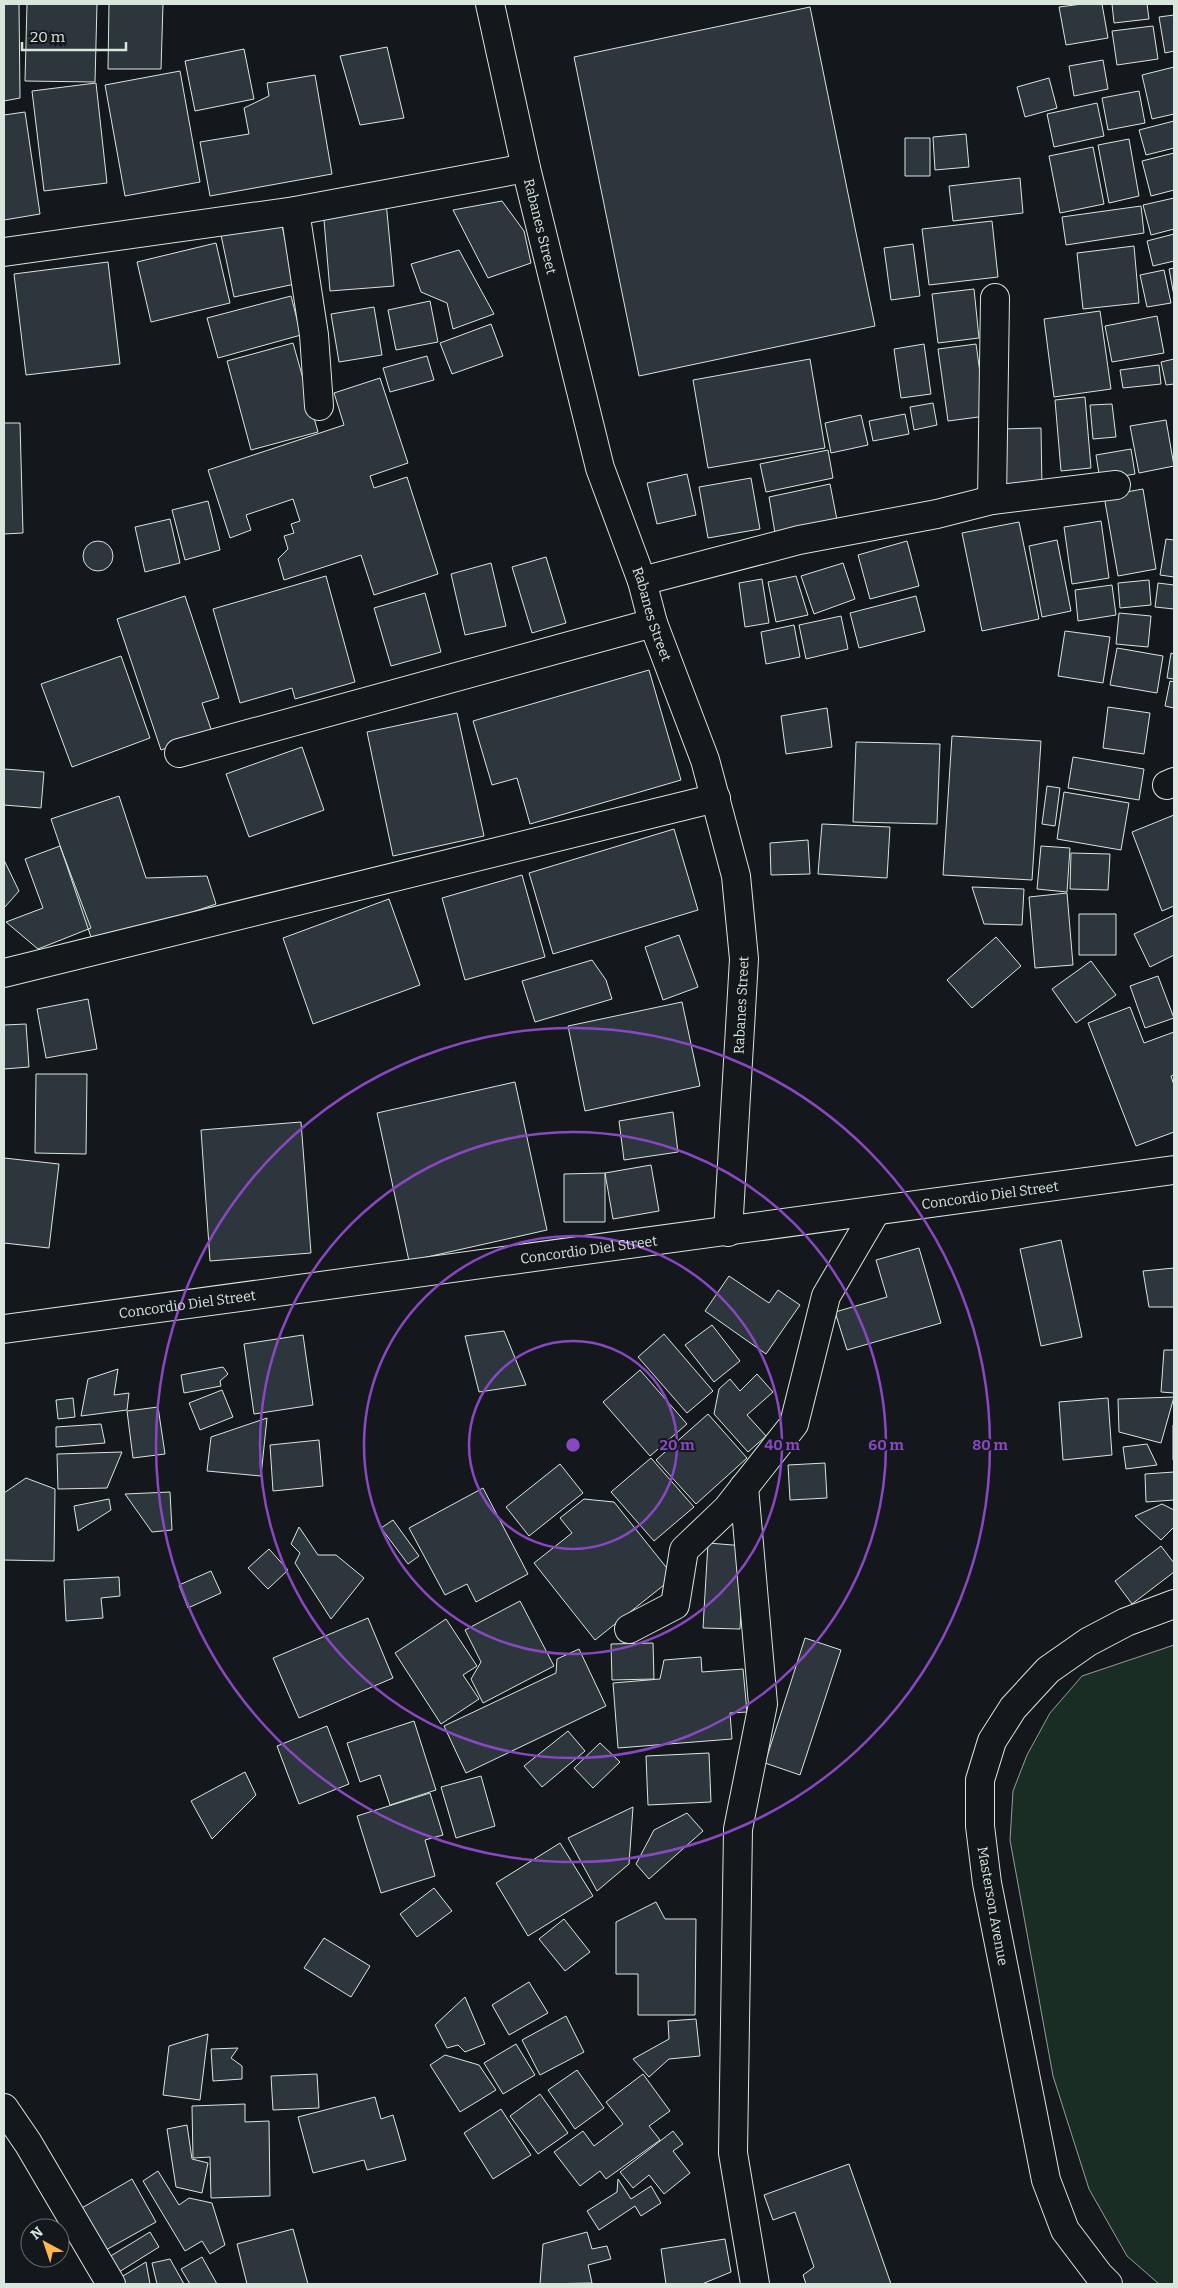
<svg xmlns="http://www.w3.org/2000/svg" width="1178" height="2288" font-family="Bitter,serif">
<rect width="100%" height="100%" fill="#14181c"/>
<path fill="#1a2d24" stroke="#939e99" d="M1174 1645V2284H1159L1127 2256 1089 2189 1053 2076 1010 1840 1013 1791 1027 1755 1050 1713 1082 1676Z"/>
<path fill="#2c363c" stroke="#d8e6dc" d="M4 4H19L20 98 4 101Z
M27 4H97L95 82 25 81Z
M109 4H163L161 69H108Z
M1082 4H1102L1108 38 1066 45 1059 7Z
M1112 4H1147L1149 19 1114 23Z
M810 7 875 326 639 376 574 57Z
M1174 15V51L1165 53 1159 17Z
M1153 26 1158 59 1117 65 1112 31Z
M387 47 404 118 360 125 340 56Z
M244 49 254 99 195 111 185 61Z
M1103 60 1108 89 1074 96 1069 66Z
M1174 67V114L1152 119 1142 75Z
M180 71 200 182 125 196 105 85Z
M315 75 332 174 210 196 200 142 249 134 244 108 269 96 267 83Z
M1049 78 1057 108 1025 117 1017 87Z
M96 83 107 183 44 191 32 91Z
M1139 91 1145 123 1108 130 1102 98Z
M1097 103 1104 136 1054 147 1047 114Z
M25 112 40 214 4 220V115Z
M1174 121V148L1146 155 1139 130Z
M966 134 969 167 935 170 933 137Z
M905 138H930V176H905Z
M1129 139 1139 196 1109 203 1098 145Z
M1093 147 1104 204 1060 213 1049 156Z
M1174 153V190L1151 196 1142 161Z
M1020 178 1023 213 953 221 949 186Z
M1174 198V229L1151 235 1143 205Z
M502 201 524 231 531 263 488 278 453 210Z
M386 202 394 286 330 291 323 208Z
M1141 206 1144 233 1066 245 1062 217Z
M281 221 295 284 234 297 221 235Z
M992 221 998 277 929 285 922 229Z
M1174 234V261L1153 266 1147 241Z
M216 243 230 303 151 322 137 262Z
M913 244 920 296 891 300 884 248Z
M1134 246 1139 303 1083 309 1077 253Z
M459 250 494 314 453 329 447 303 421 292 411 264Z
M108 262 120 364 26 375 14 274Z
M1174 268V296L1169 269Z
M1164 270 1171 303 1147 307 1140 275Z
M974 289 979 338 938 343 932 294Z
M291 296 301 335 218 358 207 318Z
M430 301 438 342 396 350 388 310Z
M374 307 382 355 339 362 331 314Z
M1100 311 1111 389 1054 397 1044 319Z
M1157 316 1164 353 1112 362 1105 326Z
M491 324 503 356 452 374 440 343Z
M293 343 318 432 251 450 227 361Z
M924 344 931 394 901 398 894 349Z
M976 344 986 416 948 421 938 349Z
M427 356 434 380 390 392 383 368Z
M810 359 825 448 708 468 693 380Z
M1174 359V384L1166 385 1161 362Z
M1159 365 1161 384 1123 388 1120 370Z
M380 378 408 463 370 476 374 488 407 477 438 574 374 595 361 555 284 580 278 559 288 549 284 536 294 533 291 524 300 521 293 499 246 515 251 530 230 538 208 470 344 425 334 393Z
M1085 397 1091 468 1061 471 1055 400Z
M933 403 937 425 914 430 910 407Z
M1112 404 1116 437 1093 439 1090 405Z
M905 414 909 434 873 441 869 421Z
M861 415 868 445 831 453 825 423Z
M1166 420 1174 466 1139 473 1130 426Z
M4 423H20L23 533 4 534Z
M1041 428 1042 489 1003 490 1002 429Z
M1131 449 1135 474 1100 480 1096 455Z
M828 450 833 478 766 492 760 464Z
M687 474 696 515 657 524 647 483Z
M751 478 760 529 708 538 699 487Z
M830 484 837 520 775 533 769 497Z
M1143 489 1156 569 1118 576 1104 496Z
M208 501 220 550 185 560 172 510Z
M170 519 180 563 145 572 135 527Z
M1101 521 1109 578 1072 584 1064 527Z
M1019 522 1039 619 982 631 962 533Z
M1166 539 1174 540V577L1160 575Z
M1057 540 1071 611 1042 617 1029 546Z
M83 556a15 15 0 1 1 30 0a15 15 0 1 1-30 0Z
M907 541 919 586 870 599 858 555Z
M546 557 566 623 532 633 512 567Z
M491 563 506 626 465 635 451 574Z
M843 563 855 599 814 614 801 576Z
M326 576 355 682 295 699 292 688 240 703 213 609Z
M796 576 808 615 776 622 768 582Z
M762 579 769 623 745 627 739 583Z
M1149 580 1151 605 1120 608 1118 583Z
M1158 583 1174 585V609L1155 607Z
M1112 585 1116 615 1078 621 1075 590Z
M425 593 441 652 391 666 374 608Z
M185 596 219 698 202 703 212 732 161 750 117 619Z
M916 596 925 631 859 648 850 613Z
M1119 613 1151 616 1148 647 1116 644Z
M841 616 848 649 806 659 799 625Z
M794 625 800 657 766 664 761 632Z
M1065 631 1110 637 1103 683 1058 676Z
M1117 648 1163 656 1157 693 1110 685Z
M1171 653 1174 654V679L1167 678Z
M121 656 150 738 72 767 41 684Z
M649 670 681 780 530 824 517 778 492 785 473 721Z
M1170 681 1174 682V708L1165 706Z
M1108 707 1150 713 1144 754 1103 748Z
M827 708 832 747 786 754 781 716Z
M457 713 484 836 393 856 367 732Z
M952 736 1041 741 1032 880 943 875Z
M856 742 940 744 937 824 853 822Z
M302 747 324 810 249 837 226 774Z
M1073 757 1144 769 1139 800 1068 788Z
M4 769 44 772 41 808 4 805Z
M1047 786 1060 788 1055 826 1042 824Z
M1064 792 1129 803 1121 850 1057 839Z
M119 796 146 878 207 876 216 904 94 946 51 819Z
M1174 815V906L1162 911 1132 832Z
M822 824 890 827 887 878 818 874Z
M674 829 698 910 553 954 529 873Z
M808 840 810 874 771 875 770 843Z
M60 846 91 928 38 949 6 922 43 908 25 859Z
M1041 846 1070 848 1067 892 1037 889Z
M1071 853 1110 854 1108 890 1070 889Z
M4 860 19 891 4 908Z
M522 875 545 957 465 980 442 898Z
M972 887 1024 889 1022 925 984 924Z
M1067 893 1073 965 1035 968 1029 897Z
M389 899 420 985 313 1024 283 938Z
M1079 914H1116V955H1079Z
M1174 915V955L1150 967 1134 934Z
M679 935 698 987 663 1000 645 947Z
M996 937 1021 966 972 1008 947 980Z
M592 960 606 980 612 999 535 1022 522 981Z
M1091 961 1116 995 1076 1023 1052 989Z
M1158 976 1174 1018 1145 1028 1130 986Z
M88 999 97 1049 46 1058 37 1009Z
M682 1002 700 1086 585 1111 568 1026Z
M1130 1007 1144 1043 1174 1032V1075L1171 1076 1174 1085V1132L1136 1146 1088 1023Z
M26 1024 29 1067 4 1069V1025Z
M36 1074H87L86 1154 35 1153Z
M515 1082 547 1230 409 1261 377 1113Z
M673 1112 678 1152 624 1160 619 1121Z
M301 1122 311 1253 210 1261 201 1130Z
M4 1158 59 1164 49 1248 4 1243Z
M651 1165 659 1211 613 1219 605 1173Z
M605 1173V1222H564V1174Z
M1061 1240 1082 1337 1041 1346 1020 1249Z
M919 1248 941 1323 847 1350 835 1312 887 1297 876 1260Z
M1174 1268V1307H1149L1143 1271Z
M729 1276 769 1303 778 1290 800 1305 766 1354 705 1311Z
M712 1325 740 1361 714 1382 685 1345Z
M504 1331 526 1385 479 1392 465 1336Z
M664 1334 713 1391 687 1413 638 1357Z
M303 1335 313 1405 254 1414 244 1344Z
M1164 1350H1174V1393L1161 1392Z
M223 1367 228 1374 220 1381 221 1386 184 1393 181 1375Z
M118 1369 114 1395 129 1393 127 1410 81 1416 88 1379Z
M640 1370 687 1424 650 1456 603 1402Z
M757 1374 773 1392 747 1415 766 1436 748 1452 714 1414 719 1389 730 1379 740 1391Z
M222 1390 233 1417 200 1430 189 1403Z
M1174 1397 1161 1443 1119 1432 1118 1399Z
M73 1398 75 1417 58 1419 56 1400Z
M1108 1398 1112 1455 1063 1460 1059 1402Z
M158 1407 165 1454 133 1458 127 1411Z
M708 1414 747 1458 696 1504 656 1460Z
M267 1418 261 1476 207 1471 211 1437Z
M101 1424 105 1443 56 1447V1427Z
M1173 1425H1174V1460H1173Z
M319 1440 323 1486 273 1491 270 1445Z
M1147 1444 1157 1465 1126 1469 1123 1447Z
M122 1452 107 1488 58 1489 57 1454Z
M651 1458 694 1507 654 1541 611 1492Z
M825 1463 827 1498 790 1500 788 1465Z
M560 1464 583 1493 529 1536 506 1507Z
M1174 1472V1500L1146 1502 1145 1474Z
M26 1478 55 1489 54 1561 4 1560V1493Z
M483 1488 528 1574 476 1602 467 1584 445 1595 409 1528Z
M170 1492 172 1530 152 1532 125 1494Z
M109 1499 111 1510 78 1531 74 1506Z
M584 1499 614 1502 674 1577 595 1640 534 1563 572 1533 560 1518Z
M1162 1504 1174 1510V1527L1161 1540 1135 1516Z
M393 1520 419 1556 408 1564 381 1528Z
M299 1527 318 1555H336L364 1578 331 1619 295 1563 300 1553 291 1544Z
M708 1543 745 1546 740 1629 703 1628Z
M1161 1546 1174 1563V1572L1132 1604 1115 1581Z
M269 1549 288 1570 268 1589 248 1568Z
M211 1571 221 1593 188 1608 179 1585Z
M119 1577 120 1596 101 1598 103 1618 66 1621 64 1580Z
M520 1601 554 1666 483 1703 471 1679 481 1662 465 1630Z
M368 1618 393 1678 299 1718 273 1658Z
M446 1619 477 1666 463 1675 479 1699 441 1724 395 1653Z
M805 1638 841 1650 800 1775 765 1763Z
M653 1643 654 1679 612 1680 611 1644Z
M579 1649 606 1706 466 1773 444 1726 556 1673 557 1659Z
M701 1657 702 1672 743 1669 747 1712 730 1713 732 1739 618 1748 613 1683 660 1679 664 1660Z
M414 1721 436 1790 390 1805 380 1775 360 1782 347 1743Z
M327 1726 349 1784 299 1804 277 1746Z
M568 1731 585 1751 542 1787 524 1766Z
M600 1743 620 1762 593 1788 574 1768Z
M709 1753 711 1802 648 1805 646 1756Z
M245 1772 256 1795 212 1839 191 1801Z
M481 1776 495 1826 456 1838 441 1787Z
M430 1793 443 1835 425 1840 435 1876 381 1893 357 1816Z
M633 1807 629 1864 597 1891 568 1838Z
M687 1813 703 1831 649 1879 636 1864 654 1830Z
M560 1843 593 1896 528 1936 496 1883Z
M434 1888 452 1911 417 1937 400 1914Z
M656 1902 665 1919H696L695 2015H638V1974H616V1922Z
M564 1919 590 1952 565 1971 539 1939Z
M324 1938 370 1966 351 1997 304 1968Z
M529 1982 548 2013 509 2035 492 2005Z
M465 1997 485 2044 465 2052 458 2045 447 2048 435 2025Z
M566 2016 584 2052 540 2075 522 2040Z
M696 2019 700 2056 669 2059 649 2077 633 2059 669 2039 668 2021Z
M208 2034 200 2100 163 2095 169 2046Z
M516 2044 535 2075 503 2094 484 2063Z
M238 2048 231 2058 242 2066V2079L213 2081 211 2049Z
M445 2055 479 2065 496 2090 460 2112 430 2065Z
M577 2070 604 2108 575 2129 548 2090Z
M317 2074 319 2108 273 2110 271 2076Z
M643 2074 670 2111 649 2126 660 2140 606 2179 600 2171 580 2186 554 2152 583 2131 594 2146 623 2124 606 2102Z
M540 2094 568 2133 538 2154 510 2116Z
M375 2097 381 2119 393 2115 406 2160 367 2170 364 2160 313 2173 298 2117Z
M245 2104V2122L269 2121 270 2196 211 2198 210 2157 193 2158 192 2106Z
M501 2109 531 2155 493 2179 464 2133Z
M187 2125 192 2159 208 2163 202 2193 176 2187 167 2129Z
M673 2131 683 2144 673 2151 690 2173 664 2194 649 2175 633 2188 620 2172Z
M849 2164 891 2284H806L803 2275 814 2267 795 2212 773 2220 764 2195Z
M158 2171 179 2205 189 2198 212 2203 225 2245 210 2254 202 2241 185 2251 143 2181Z
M132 2179 156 2222 104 2251 80 2209Z
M618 2179 631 2199 651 2186 661 2203 641 2216 635 2206 599 2230 587 2211 617 2192Z
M293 2229 308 2284H247L237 2244Z
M150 2232 159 2247 119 2272 109 2257Z
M587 2232 592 2249 607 2246 611 2259 588 2265 592 2283 540 2284 543 2244Z
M725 2239 731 2272 702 2284H666L661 2249Z
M202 2257 217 2284H190L181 2269Z
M170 2259 184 2284H157L152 2263Z
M146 2262 150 2284H121L118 2279Z"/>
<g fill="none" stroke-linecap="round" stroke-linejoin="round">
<defs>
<g id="minor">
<path id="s1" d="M490 4 526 168 600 468 642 581 653 623 705 760 736 876 744 959 728 1232"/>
<path d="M295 211 314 335 319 406"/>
<path d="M4 252 295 211 526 168"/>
<path d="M992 500 995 298"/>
<path d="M642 581 799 540 937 514 992 500 1116 485"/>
<path d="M179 753 653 623"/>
<path d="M1167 785 1174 782"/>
<path d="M4 973 716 798"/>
<path d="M744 1487 763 1704 738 1829 733 2153 755 2284"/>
<path d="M629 1629 675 1605 684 1550 727 1509 794 1424 826 1296 876 1211"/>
<path d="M4 2108 28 2143 111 2284"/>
</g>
<g id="major">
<path id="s2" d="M4 1329 1174 1170"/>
<path d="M1108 2284 1099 2275 1065 2230 1046 2180 987 1883 980 1826V1780L992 1741 1013 1708 1048 1670 1088 1642 1126 1622 1174 1604"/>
</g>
</defs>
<use href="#minor" stroke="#d8e6dc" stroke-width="30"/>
<use href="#major" stroke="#d8e6dc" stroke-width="30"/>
<use href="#minor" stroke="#14181c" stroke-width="28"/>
<use href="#major" stroke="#14181c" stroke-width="28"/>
</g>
<g fill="none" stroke="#8948c3" stroke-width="2.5">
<circle cx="573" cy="1445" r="104"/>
<circle cx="573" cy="1445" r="209"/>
<circle cx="573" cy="1445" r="313"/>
<circle cx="573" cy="1445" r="417"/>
</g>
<g text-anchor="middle" stroke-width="4" stroke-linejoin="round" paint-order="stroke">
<g font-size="14" fill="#d8e6dc" stroke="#14181c">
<text dy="5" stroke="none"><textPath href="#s1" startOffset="228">Rabanes Street</textPath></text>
<text dy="5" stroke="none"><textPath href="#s1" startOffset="632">Rabanes Street</textPath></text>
<text transform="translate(741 1005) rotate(-87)" y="5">Rabanes Street</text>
<text dy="5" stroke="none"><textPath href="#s2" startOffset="995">Concordio Diel Street</textPath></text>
<text dy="5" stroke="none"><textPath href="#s2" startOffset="590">Concordio Diel Street</textPath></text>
<text dy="5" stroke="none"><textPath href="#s2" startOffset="185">Concordio Diel Street</textPath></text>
<text transform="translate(993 1906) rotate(80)" y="5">Masterson Avenue</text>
</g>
</g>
<circle cx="573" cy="1445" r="8" fill="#8948c3" stroke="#14181c" stroke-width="2.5"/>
<g font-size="15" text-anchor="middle" font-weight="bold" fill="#8948c3" stroke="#14181c" stroke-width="4" stroke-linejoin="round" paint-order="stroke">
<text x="677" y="1450">20 m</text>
<text x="782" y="1450">40 m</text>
<text x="886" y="1450">60 m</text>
<text x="990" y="1450">80 m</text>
</g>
<rect width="1178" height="2288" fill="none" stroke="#d8e6dc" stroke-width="10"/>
<g transform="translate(45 2243) rotate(320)"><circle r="24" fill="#14181c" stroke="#626a69"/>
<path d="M0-4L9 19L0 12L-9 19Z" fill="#ffb74d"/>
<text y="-8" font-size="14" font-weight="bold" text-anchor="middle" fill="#d8e6dc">N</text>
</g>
<path d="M22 42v8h104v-8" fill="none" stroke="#d8e6dc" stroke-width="2.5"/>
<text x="30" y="42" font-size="15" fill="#d8e6dc" stroke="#14181c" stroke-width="4" paint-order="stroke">20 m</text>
</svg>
